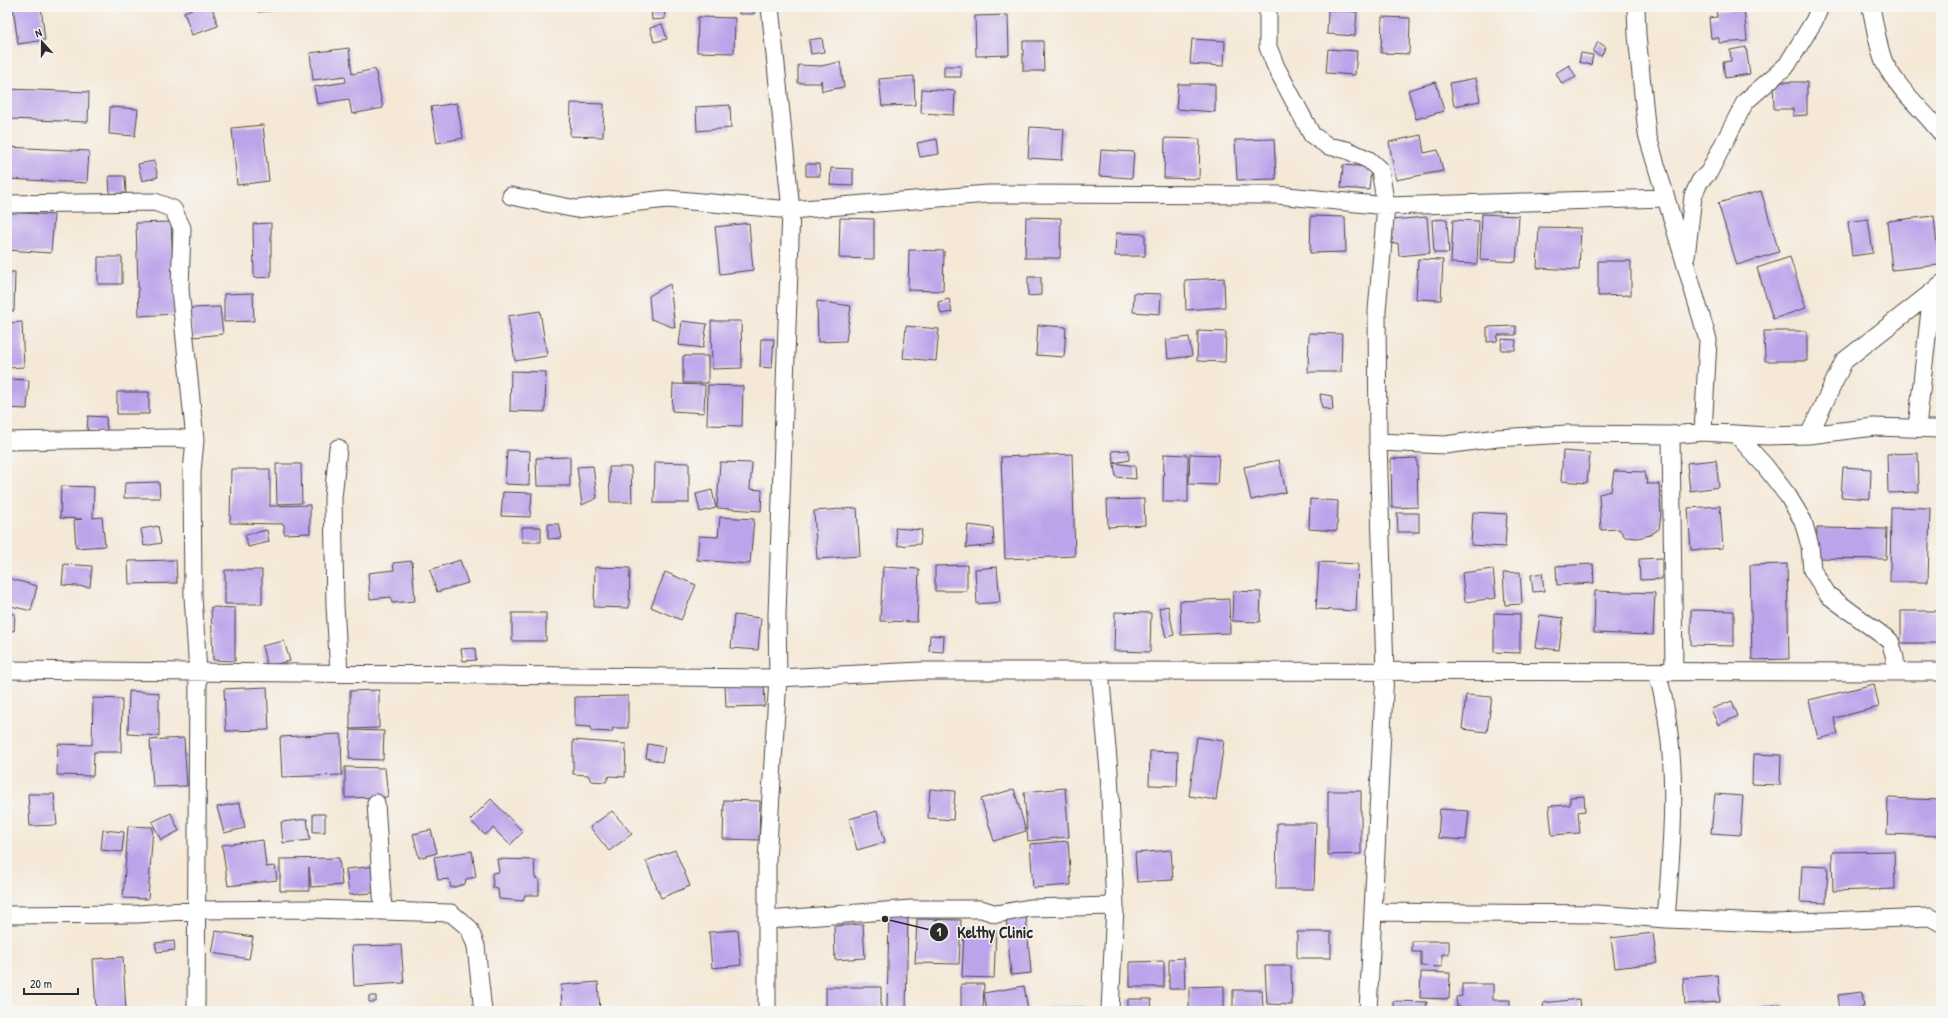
<svg xmlns="http://www.w3.org/2000/svg" width="1948" height="1018" font-family="'Patrick Hand',sans-serif">
<rect width="100%" height="100%" fill="#f6f6f2"/>
<filter id="ink" filterUnits="userSpaceOnUse"><feTurbulence type="fractalNoise" baseFrequency=".025" numOctaves="2"/><feDisplacementMap in="SourceGraphic" scale="8" xChannelSelector="R" yChannelSelector="G"/><feConvolveMatrix kernelMatrix="1 2 1 2 8 2 1 2 1" color-interpolation-filters="sRGB"/></filter>
<filter id="wash" filterUnits="userSpaceOnUse"><feTurbulence type="fractalNoise" baseFrequency=".012" numOctaves="4" result="noise"/><feDisplacementMap in="SourceGraphic" scale="16" xChannelSelector="R" yChannelSelector="G"/><feGaussianBlur stdDeviation="0.9" result="paint"/><feColorMatrix in="noise" values="0 0 0 0 0 0 0 0 0 0 0 0 0 0 0 0 0 1.4 0 .05"/><feComposite in="paint" operator="in"/></filter>
<g filter="url(#wash)">
<rect width="100%" height="100%" fill="#f5e8d7"/>
<g id="blocks">
<path fill="#bda4ea" d="M13 7H41L45 40 18 44Z
M197 7H212L218 26 192 35 184 12Z
M257 7H280L281 10 258 12Z
M651 7H664L665 19 652 20Z
M739 7H754V14H739Z
M1744 8 1747 41 1719 43V38H1711L1709 18 1717 17 1716 10Z
M1328 10 1357 12 1355 36 1327 34Z
M1008 15 1009 55 976 56 975 16Z
M698 17 735 18 734 53 697 52Z
M1382 17 1410 18 1409 54 1381 53Z
M662 24 667 39 654 42 650 28Z
M7 29H11L9 54H7Z
M822 38 824 52 811 54 809 40Z
M1192 39 1225 41 1224 66 1190 64Z
M1023 41H1043L1044 71H1023Z
M1598 42 1606 47 1601 56 1593 52Z
M1746 47 1750 74 1725 78 1723 62 1731 61 1730 50Z
M349 48 352 74 375 69 383 108 352 114 349 99 317 104 314 87 346 82 345 76 313 80 310 53Z
M1328 49 1357 51 1355 75 1326 73Z
M1581 53 1593 55 1591 65 1579 62Z
M840 62 844 87 822 91 821 80V83H798V65L821 66Z
M1569 65 1576 77 1562 84 1556 73Z
M944 66H961V77H944Z
M914 76 915 105 882 106 879 79Z
M1476 78 1480 101 1454 106 1450 83Z
M1436 82 1444 111 1416 119 1408 90Z
M1773 82H1807V115L1793 116V109H1774Z
M1178 84H1215V112L1176 109Z
M7 89 89 92 88 122 7 119Z
M922 89 955 91 954 115 921 113Z
M457 103 463 138 437 143 431 107Z
M571 103 604 104 603 137 570 136Z
M730 105 731 128 697 131 696 107Z
M110 107 138 109 135 136 109 134Z
M263 125 269 181 237 185 232 128Z
M1030 127 1064 129 1062 160 1028 158Z
M1421 135 1424 153 1438 150 1443 171 1396 180 1389 142Z
M1165 138 1200 139 1199 179 1164 178Z
M937 139 939 154 920 157 917 143Z
M1274 139 1276 179 1237 180 1235 140Z
M7 147 89 151 87 183 7 179Z
M1101 150 1134 152 1132 178 1099 176Z
M154 161 158 177 142 181 138 164Z
M806 164H819L820 176H806Z
M1343 165 1371 167 1369 190 1341 188Z
M831 168 853 169V186L830 185Z
M109 176H125L126 193 110 194Z
M1761 191 1779 252 1737 265 1718 203Z
M7 212 54 215 51 253 7 250Z
M1482 214 1519 216 1516 262 1480 260Z
M1311 216 1345 217 1346 252 1310 253Z
M1934 216 1939 265 1892 270 1887 221Z
M1026 217 1061 218 1060 258H1025Z
M1427 217 1430 253 1399 256 1398 243 1392 244 1390 220Z
M840 218 874 219V259L839 258Z
M1447 219 1449 253H1434L1432 220Z
M1868 219 1873 253 1852 256 1848 222Z
M1453 220 1479 221 1477 264 1451 263Z
M171 222 175 314 139 316 136 223Z
M271 223V277L254 278 253 224Z
M749 223 753 270 720 274 715 227Z
M1539 227 1581 228 1579 270 1537 268Z
M1116 233 1145 234V256H1115Z
M909 250 944 251 943 291 908 290Z
M98 257H122V284H98Z
M1790 257 1806 308 1773 319 1757 268Z
M1418 259 1443 260 1441 300 1416 299Z
M1598 261H1631V295L1598 296Z
M7 272H15L14 311H7Z
M1028 277H1041V295L1028 296Z
M1224 278 1225 307 1186 310 1185 280Z
M670 284 675 328 651 319 649 296Z
M253 293 254 321 224 322V294Z
M1134 293 1161 294 1160 314 1133 312Z
M949 299 952 312 941 314 938 302Z
M817 301 851 306 846 341 818 342Z
M220 307 223 334 193 337 190 308Z
M540 311 547 356 515 361 508 316Z
M682 321 707 324 703 348 679 345Z
M711 321H741L742 368 712 369Z
M22 322 24 367 7 368V323Z
M1038 325 1066 327 1064 357 1036 355Z
M906 326 939 329 936 361 903 358Z
M1516 326V335H1498L1497 341 1487 342V327Z
M1198 331 1226 332 1225 362 1197 361Z
M1764 331H1807V361H1765Z
M1309 333 1342 334 1341 372H1308Z
M1189 337 1192 356 1168 359 1166 340Z
M761 339H774L772 368 760 367Z
M1502 339 1516 340 1515 350H1501Z
M683 356H708V383H683Z
M511 371 546 372 545 412 510 411Z
M7 379 29 380 27 409 7 408Z
M673 384 705 385 704 413 672 411Z
M708 385 743 386 742 426 707 425Z
M117 392H149V414H117Z
M1320 394 1332 396 1333 410 1322 408Z
M88 416 106 417 107 432 87 430Z
M507 450 530 451 529 485 505 484Z
M1129 450V460L1114 463 1135 466 1136 479 1116 477 1112 451Z
M1563 451 1590 453 1587 483 1561 481Z
M1918 453 1919 492 1888 493 1887 454Z
M1072 454 1075 556 1005 559 1001 457Z
M1164 454 1188 455V502H1163Z
M1190 454 1219 455 1217 485 1189 484Z
M570 457V486H537L536 458Z
M1417 458 1418 507 1392 508 1391 459Z
M1279 460 1286 492 1251 500 1244 467Z
M1716 460 1719 487 1690 491 1687 463Z
M655 462 689 463V503H654Z
M720 462 752 463 750 489 762 490 761 511 717 508Z
M276 464H301L302 503 277 504Z
M593 466 597 498 582 505 577 467Z
M609 467H631L632 502H610Z
M1843 467 1871 469 1870 499 1841 497Z
M231 469H270V506L310 505V533L284 534V524L230 523Z
M1614 471 1645 472 1647 484H1659L1661 514 1659 529 1650 535 1638 538 1625 537 1619 529 1601 530 1599 494 1611 491Z
M159 482 160 498H124L125 483Z
M61 486 94 487 93 518 102 517 105 546 76 548 74 520 82 519 60 518Z
M712 490 716 508 700 512 696 494Z
M503 492 532 493 530 517 501 516Z
M1144 499 1145 525 1108 527 1107 500Z
M1310 499 1338 501 1337 531 1309 529Z
M1720 506 1723 548 1691 550 1688 508Z
M1891 507 1930 508 1928 582H1890Z
M857 508 860 556 817 559 814 511Z
M1473 512 1507 514 1505 547 1471 545Z
M1397 513H1419V532H1398Z
M720 517 754 519 750 564 697 560 699 536 718 537Z
M548 524H559L562 538 548 539Z
M968 525 993 528 994 545 966 548Z
M158 526 161 543 144 546 141 529Z
M522 527H541V542H522Z
M895 528 922 530 920 544 898 546Z
M1817 528 1887 529 1886 559 1816 558Z
M267 530 269 542 248 547 245 535Z
M1662 558V579L1640 580 1639 559Z
M176 560 177 583 129 584 128 561Z
M460 560 468 583 437 592 430 570Z
M412 561 415 601 392 603 391 597 370 599 368 573 394 570 393 563Z
M1319 562 1358 564 1356 611 1316 609Z
M64 564 92 566 90 587 62 585Z
M1593 564 1594 583 1557 585 1556 566Z
M1787 564 1789 659 1752 660 1750 565Z
M967 565V591H935V566Z
M595 567 630 568 629 608 594 607Z
M883 567 919 569 917 622 880 621Z
M997 567 1000 602 977 604 975 569Z
M1493 569 1496 598 1465 602 1462 573Z
M225 570H262V604H225Z
M665 572 696 585 681 620 651 607Z
M1520 572 1522 604 1505 605 1503 573Z
M1542 573 1544 591 1533 592 1531 575Z
M7 578 37 586 31 611 7 605Z
M1233 591 1261 592 1260 622 1232 621Z
M1595 591 1655 593 1653 635 1594 633Z
M1229 599 1230 633 1181 635 1180 601Z
M1168 606 1174 635 1166 637 1159 608Z
M211 607 235 608V661L213 660Z
M1691 610 1734 611V646L1691 645Z
M1901 611H1941V638H1939V643H1901Z
M1115 612 1151 613 1150 652 1114 651Z
M512 613H546V641H512Z
M1494 613 1520 614V653L1494 652Z
M7 614H15L14 631 7 630Z
M734 615 761 618 758 650 731 648Z
M1540 615 1563 618 1559 650 1535 647Z
M930 635 944 636 943 652 929 651Z
M284 641 290 661 267 666 262 646Z
M475 648 476 660 463 661 461 649Z
M764 683 765 706 726 707 725 685Z
M1874 684 1879 707 1834 718 1838 734 1818 739 1809 700Z
M267 687 269 730 226 731 224 689Z
M379 690V728L350 729V691Z
M129 691 159 693V736L128 734Z
M1466 695 1492 697 1487 732 1462 729Z
M628 696V728H613L612 732 591 731V727L575 726V697Z
M93 698 122 699 121 752H94L93 776 57 775 58 744 92 745Z
M1732 701 1738 716 1718 725 1711 709Z
M351 730 384 731 383 760 349 759Z
M341 734 342 775 282 777 280 737Z
M1197 737 1224 741 1216 800 1189 796Z
M184 738 187 786 153 787 150 740Z
M573 740 626 744 625 777 609 776 606 782 591 781 588 775 573 774Z
M648 744 665 747 662 762 646 758Z
M1150 751 1178 752 1177 786 1149 785Z
M1753 754 1781 755 1780 785 1752 784Z
M345 767 385 768 388 797 345 798Z
M1065 788 1069 837 1028 841 1024 792Z
M930 789 955 791 953 820 928 818Z
M1014 789 1026 831 994 841 981 799Z
M1328 791H1361V854L1328 855Z
M28 794H54L57 825 30 826Z
M1715 794 1743 796 1740 835 1711 833Z
M1584 796 1585 811 1578 812 1580 833 1552 835 1549 806 1570 805V797Z
M1888 798 1941 800V836L1887 834Z
M491 799 523 832 510 845 493 828 485 835 470 820Z
M724 800 760 801 759 840 723 839Z
M240 803 245 828 224 833 217 807Z
M1440 809 1469 811 1466 840 1438 838Z
M612 811 632 834 609 851 590 827Z
M877 811 885 842 857 850 849 819Z
M171 813 179 831 161 840 152 822Z
M313 814H325V832H313Z
M307 819 310 840 283 843 281 822Z
M1277 823H1316L1314 889H1276Z
M128 826 153 827 148 899 123 898Z
M103 830 124 832 122 852 101 850Z
M431 830 437 853 419 858 413 834Z
M263 840 266 867 275 866 277 880 228 886 222 845Z
M1068 841 1071 885 1033 888 1030 844Z
M675 850 690 886 661 898 646 861Z
M1171 850 1173 880 1137 882 1135 853Z
M472 851 476 877 466 879 465 884 451 888 449 879 438 880 434 857Z
M1894 851 1895 889 1833 891 1832 852Z
M339 858 342 885 311 887 309 867V891H280V859Z
M497 859 534 860 535 878 539 879V895H525L523 901 499 899 498 889 493 888 492 873 499 872Z
M377 866 381 892 349 895 346 869Z
M1802 866 1828 867 1826 903 1800 902Z
M889 915H908L906 1011H887Z
M1026 915 1031 973 1011 975 1006 916Z
M917 919 961 920 959 964 915 963Z
M863 924 865 958 835 960 834 926Z
M964 929 996 930 994 978 962 977Z
M738 930 741 965 712 968 709 932Z
M216 931 253 937 249 959 212 953Z
M1297 932H1331V958H1297Z
M1653 933 1657 963 1615 968 1611 938Z
M174 941 175 950 157 952 155 943Z
M1412 941H1449V954H1442V967L1421 966V952H1412Z
M401 945 404 983 354 986 352 946Z
M123 957 126 1011H96L93 959Z
M1184 958 1185 989H1169V959Z
M1164 961V987H1130V962Z
M1265 966H1291L1292 1005 1267 1004Z
M1421 972 1450 973 1449 999 1420 998Z
M1718 975 1720 1002 1685 1004 1683 978Z
M598 982 600 1011H562L561 985Z
M961 984H984L983 1011H961Z
M1462 984H1493V1000H1510V1011H1463V1008L1457 1007 1456 997 1462 996Z
M1024 986 1028 1011H987L984 993Z
M1224 986V1011H1189V987Z
M826 987H881V1011H826Z
M1233 990H1262L1263 1011H1233Z
M1862 992 1864 1007 1840 1010 1838 995Z
M369 996H376V1002H369Z
M1128 999H1151L1152 1011H1128Z
M1579 999 1580 1011H1544L1543 1003Z
M1393 1001 1427 1002 1426 1011H1393Z
M1781 1004 1782 1011H1757V1008Z
M1051 1007H1085V1011H1051Z"/>
</g>
</g>
<g filter="url(#ink)">
<use href="#blocks" fill-opacity="0" stroke="#494745" stroke-width="1"/>
<g fill="none" stroke-linecap="round" stroke-linejoin="round">
<defs>
<path id="minor" d="M1268 7V47L1276 67 1312 135 1328 146 1347 150 1369 160 1380 170 1386 206 1377 311 1378 442 1385 672 1368 1011
M1636 7 1637 35 1647 134 1708 340 1703 432
M1871 7C1874 21 1879 53 1885 64 1899 90 1923 110 1941 133
M511 196 576 209 667 199 791 210 988 194 1278 195 1386 206 1666 198
M7 204 155 202 173 209 182 228 180 289 195 440
M1686 257 1693 196 1700 181 1709 172 1745 102 1787 65 1814 21 1820 7
M1917 427 1932 292 1941 284
M1737 435 1765 466 1788 496 1803 521 1810 546 1812 570 1828 595 1890 641 1895 658 1896 672
M1809 435 1844 361 1932 292
M7 441 174 438 195 440 192 472 193 596 198 672 196 1011
M1378 442 1445 445 1497 438 1567 434 1671 435
M338 448 333 498 335 606 339 673
M7 670 778 678 921 671 1941 672
M1100 671 1109 771 1115 906 1110 1011
M1657 672C1680 752 1673 836 1666 919
M1674 672 1671 435 1703 432 1767 436 1809 435 1874 427 1941 429
M376 803 383 910
M1373 912 1597 914 1666 919 1770 923 1930 917 1941 923
M7 915 138 914 196 910 312 909 451 913 469 928 476 946 483 1011
M767 920 911 909H981L997 914 1030 908 1115 906
M767 1011V861L778 678 777 615 791 210 770 7"/>
</defs>
<use href="#minor" stroke="#494745" stroke-width="19"/>
<use href="#minor" stroke="#fff" stroke-width="17"/>
</g>
</g>
<path fill="none" stroke="#2b2b2b" stroke-width="1.5" d="M885 919L939 932"/>
<g fill="#2b2b2b" stroke="#f6f6f2" stroke-width="1.5">
<circle cx="885" cy="919" r="4"/>
<circle cx="939" cy="932" r="10"/>
</g>
<g font-size="12" text-anchor="middle" font-weight="bold" fill="#fff">
<text x="939" y="936">1</text>
</g>
<g font-size="16" text-anchor="middle" font-weight="bold" fill="#2b2b2b" stroke="#f6f6f2" stroke-width="3" stroke-linejoin="round" paint-order="stroke">
<text x="995" y="938">Kelthy Clinic</text>
</g>
<rect width="1948" height="1018" fill="none" stroke="#f6f6f2" stroke-width="24"/>
<g transform="translate(42 42) rotate(339)" stroke="#f6f6f2" stroke-width="3" paint-order="stroke">
<path d="M0-3L7 15L0 10L-7 15Z" fill="#2b2b2b"/>
<text y="-6" font-size="11" font-weight="bold" text-anchor="middle" fill="#2b2b2b">N</text>
</g>
<path d="M24 988v6h54v-6" fill="none" stroke="#2b2b2b" stroke-width="2"/>
<text x="30" y="988" font-size="12" fill="#2b2b2b" stroke="#f6f6f2" stroke-width="3" paint-order="stroke">20 m</text>
</svg>
